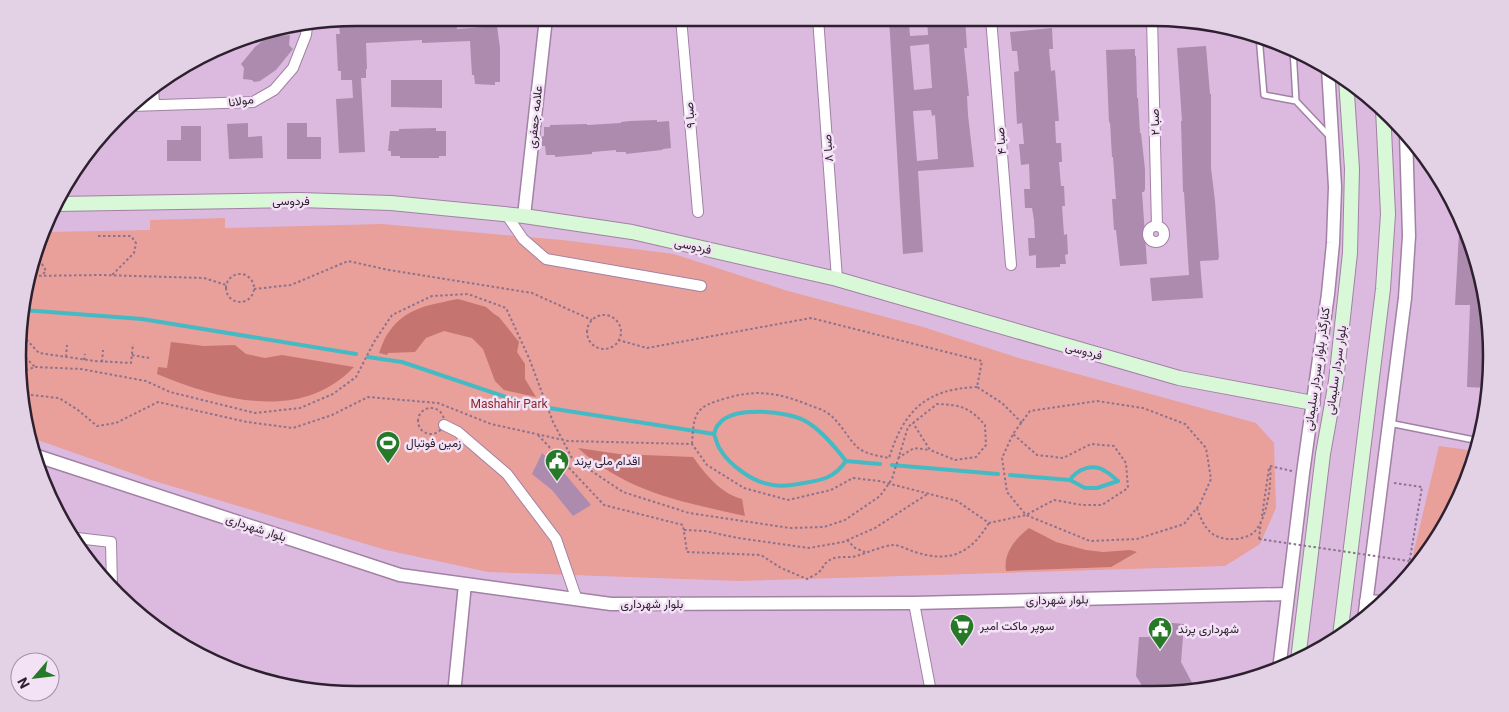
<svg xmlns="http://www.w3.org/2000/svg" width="1509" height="712" font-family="Roboto,Vazirmatn,sans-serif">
<rect width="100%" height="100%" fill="#dcbae0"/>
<path fill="#e99f9a" d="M225 218V228L382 224 562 240 674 254 788 291 923 327 1019 358 1256 423 1274 443 1276 508 1260 544 1225 566 739 581 488 572 386 550 151 480 32 438 20 400 24 290 46 232 150 230V220Z
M1439 446 1476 451 1466 486 1422 562 1408 576Z"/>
<path fill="#c67470" d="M458 299 486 307 494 314 499 317 519 342 517 352 525 364V379L536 397 504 390 495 381 483 349 472 338 444 331 426 338 415 352 388 353 387 355 379 353C382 346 384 338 389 332 406 307 430 305 458 299Z
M171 342 204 346 235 345 246 354 265 358 282 355 354 367C301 423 220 400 157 374L158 367 167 368Z
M578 448 619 454 693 457C706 475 720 493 742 499L745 516C683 502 628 493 578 448Z
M1029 528 1056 542 1086 550 1103 552 1130 550 1137 552 1111 567 1006 571C1003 553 1016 538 1029 528Z"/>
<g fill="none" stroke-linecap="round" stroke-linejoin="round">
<path stroke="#46bac4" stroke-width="4" d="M23 310 142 319 356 354
M368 357 402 362 530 405 714 434C715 431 716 426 719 424 732 405 790 411 807 422 822 431 835 447 846 461L880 464
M714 434C716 439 717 445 720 449 729 465 754 483 773 485 782 487 794 485 804 483 823 480 834 478 846 461
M892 465 998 474
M1010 475 1070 480 1085 488H1097L1118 481
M1070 480C1077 469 1093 463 1105 471 1109 473 1114 478 1118 481"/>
</g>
<path fill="#ac8baf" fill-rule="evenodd" d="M390 18H412L413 24 435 23 434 18H456L457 29 497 26 500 48V82H495V85L475 84 474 75H472L470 41 422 43V40L366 43 367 69H366V78H361L365 152 339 153 336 99 353 98 352 80H341V71H338L336 34H340L339 24 390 22Z
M889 18H905L906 23H909L910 36 928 35 927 19H930L929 18H965L967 48H964L969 96H967L968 115 974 167 918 171 923 252 903 254ZM929 44 932 88 914 90 910 46ZM931 110 932 116 935 115 938 159 917 161 913 111Z
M1052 28 1053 49H1049L1051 71 1055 70 1059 121H1055L1056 143H1061L1062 162H1059L1061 186H1064L1065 206H1062L1064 235 1067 234 1068 254 1065 255 1066 264H1060V267L1036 268V255L1029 256 1028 238H1035L1034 220 1032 208H1025L1024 189H1030L1029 164 1021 165 1019 144H1024L1022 123 1017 124 1014 72 1019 71 1017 51H1012L1010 32Z
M275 31 280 36 290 35 289 45 293 49 276 70 260 81 254 82 252 80 243 79 244 68 241 64 255 47Z
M1206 46 1210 94H1211V168L1215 201 1219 257 1218 260 1200 261 1203 298 1152 301 1150 278 1189 275 1184 192H1183L1181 121H1182L1177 48Z
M1135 49V56H1136L1137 98H1138L1140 133H1141L1145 169V189L1144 192H1142L1147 264 1120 266 1116 230H1114L1112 199H1116L1113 157H1112L1110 122 1109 123 1106 50Z
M391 80H442V108L391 107Z
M657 120V122L669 121 671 148 663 149 662 150 626 154V152H616V150L592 152V154L555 157V155H546L545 146H542L541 137 544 136V127H550V125L587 124V125L621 123V122L630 121Z
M248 123V137L262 136 263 158 229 159 227 124Z
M287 123H307V137H321V159H287Z
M181 126H201V161H167V140H181Z
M436 128V131H446V156H439V158H400V156H391V151H388L390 131H399V129Z
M1460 215 1466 227 1485 290 1492 356 1488 388 1467 387 1470 305H1455Z
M542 453 565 474 591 505 573 516 552 490 532 474Z
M1150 621 1184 624 1181 662 1197 692H1146L1136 676 1139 637H1149Z"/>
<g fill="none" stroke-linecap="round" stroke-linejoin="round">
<defs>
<path id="service" d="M1259 36 1264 95 1296 101
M1293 49 1296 101 1330 137
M1389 423 1479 441"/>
<path id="minor" d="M681 18 698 212
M818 18 837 279
M991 18 1011 265
M1152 18 1157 226
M153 86 154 105
M131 106 253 102 274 90 293 68 306 35 307 26
M506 214 523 239 546 259 701 286
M1148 234a8 8 0 1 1 16 0a8 8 0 1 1-16 0Z
M444 425 458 432 507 474 556 539 577 600
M77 538 111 542 112 588
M914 603 931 692"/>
<path id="tertiary" d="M524 216 546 18
M37 456 400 575 611 604 914 603 1287 594
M1366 601 1382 602
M1364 620 1405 298 1409 236 1406 133
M1279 670 1303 473 1328 294 1333 243 1335 187 1328 68
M454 694 465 584"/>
<path id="secondary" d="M56 204 300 200 391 203 524 216 632 232 837 279 1179 378 1313 403
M1340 636 1383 289 1388 214 1383 109
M1298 660 1323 454 1336 381 1350 253 1352 169 1346 79"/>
</defs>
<use href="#service" stroke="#a281a5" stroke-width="8"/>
<use href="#minor" stroke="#a281a5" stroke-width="12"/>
<use href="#tertiary" stroke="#a281a5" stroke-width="15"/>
<use href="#secondary" stroke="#a281a5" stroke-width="16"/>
<path stroke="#8b728d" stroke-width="2" stroke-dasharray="2.5 2.5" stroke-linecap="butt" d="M98 236H131L136 243 134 253 112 275
M38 252 39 250
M37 255 46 271 41 276
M226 288a14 14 0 1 1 28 0a14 14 0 1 1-28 0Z
M29 276 101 275 204 278 226 285
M254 289 291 285 348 261 389 270 532 293 592 320
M587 332a17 17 0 1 1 34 0a17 17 0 1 1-34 0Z
M23 336 39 353 95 361 131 363 133 344
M618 340 647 348 811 318 982 361 977 387 1002 403 1022 423
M22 354 35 367
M132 355 149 358
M66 357 67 345
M84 360 85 354
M102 362 103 350
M21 372 35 367 81 369 146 381 170 392 255 413 300 408 333 394 356 377 374 342 392 315 432 296 468 294 506 308 529 358 553 422 572 458 623 492 689 513 790 528 824 527 845 520 880 496 892 479 908 427 937 404C961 405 969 407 985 425L986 445 976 457 955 460 930 450 913 423
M21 394 59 398 78 410 97 426 116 423 158 402 247 422 293 428 332 415 368 397 438 403 491 424 568 441 692 444 707 465 744 488 788 500 831 490 853 478 879 481 957 501 989 523 1026 515 1054 500 1082 505H1102L1128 488 1126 463 1114 446 1091 444 1063 458 1037 455 1013 434
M1097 401 1143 408 1185 424 1206 448 1211 479 1200 504 1184 524 1137 539 1090 541 1026 515 1007 492 1002 458 1013 434 1030 411Z
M418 421a13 13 0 1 1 26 0a13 13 0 1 1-26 0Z
M538 435 604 505 683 525 687 552 761 555 781 568 807 579C811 577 817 574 820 571 823 568 824 564 827 562 836 554 846 559 856 556 867 553 882 546 893 545 900 545 908 550 915 552 950 563 970 554 989 523
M692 444C694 413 694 407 727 398 758 389 779 393 809 405 814 407 821 409 826 412 840 421 846 436 857 447 865 454 878 456 889 458 904 411 925 389 977 387
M898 458 914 448 930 450
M1270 466 1292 471
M1394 483 1422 487 1407 576
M1197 508C1204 529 1212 540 1235 539 1240 539 1250 536 1253 533 1267 521 1272 483 1270 466
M1262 516 1269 468
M684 530 705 531 738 538 809 548 843 542 875 528 929 493
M1440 530C1438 521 1441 514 1450 513
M1259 539 1261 520
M847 540 855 548 865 552"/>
<use href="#service" stroke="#fff" stroke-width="5"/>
<use href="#minor" stroke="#fff" stroke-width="10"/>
<use href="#tertiary" stroke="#fff" stroke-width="12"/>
<use href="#secondary" stroke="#d9f8d7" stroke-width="14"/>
<path stroke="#8b728d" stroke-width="2" stroke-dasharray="2.5 2.5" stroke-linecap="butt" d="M1259 539 1409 561"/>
</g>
<defs>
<symbol id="stadium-pin" viewBox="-11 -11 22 30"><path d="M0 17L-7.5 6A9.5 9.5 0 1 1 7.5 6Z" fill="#267a27" stroke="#f3e1f5"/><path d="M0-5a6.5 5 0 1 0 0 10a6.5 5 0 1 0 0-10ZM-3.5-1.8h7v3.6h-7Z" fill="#fff"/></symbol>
<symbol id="civic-pin" viewBox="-11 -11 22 30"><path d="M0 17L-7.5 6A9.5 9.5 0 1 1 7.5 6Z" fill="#267a27" stroke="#f3e1f5"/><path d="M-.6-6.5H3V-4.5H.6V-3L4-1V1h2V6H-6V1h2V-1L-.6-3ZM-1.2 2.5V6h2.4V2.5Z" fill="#fff"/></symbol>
<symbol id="supermarket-pin" viewBox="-11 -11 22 30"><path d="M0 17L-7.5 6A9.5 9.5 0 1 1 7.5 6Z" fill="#267a27" stroke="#f3e1f5"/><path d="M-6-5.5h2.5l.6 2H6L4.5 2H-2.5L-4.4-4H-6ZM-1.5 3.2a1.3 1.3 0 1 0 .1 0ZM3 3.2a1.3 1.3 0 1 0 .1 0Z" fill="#fff"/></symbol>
</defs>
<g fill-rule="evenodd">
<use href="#stadium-pin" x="374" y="429" width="28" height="38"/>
<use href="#civic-pin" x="543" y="447" width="28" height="38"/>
<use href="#supermarket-pin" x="948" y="612" width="28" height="38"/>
<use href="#civic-pin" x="1146" y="615" width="28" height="38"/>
</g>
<g text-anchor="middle" stroke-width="5" stroke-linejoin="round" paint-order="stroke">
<g font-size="12" fill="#2e212f" stroke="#f3e1f5">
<text transform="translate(241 101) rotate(-8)" y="4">مولانا</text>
<text transform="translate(690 115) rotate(-95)" y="4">صبا ۹</text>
<text transform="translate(535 117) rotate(-84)" y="4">علامه جعفری</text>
<text transform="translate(1155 122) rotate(-92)" y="4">صبا ۲</text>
<text transform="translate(1001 141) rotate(-95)" y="4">صبا ۴</text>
<text transform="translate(828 148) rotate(-94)" y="4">صبا ۸</text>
<text x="291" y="205">فردوسی</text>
<text transform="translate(693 246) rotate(13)" y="4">فردوسی</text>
<text transform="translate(1084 351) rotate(16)" y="4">فردوسی</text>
<text transform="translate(1317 369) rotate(-82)" y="4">کنارگذر بلوار سردار سلیمانی</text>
<text transform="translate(1336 370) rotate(-82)" y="4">بلوار سردار سلیمانی</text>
<text transform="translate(256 528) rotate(18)" y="4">بلوار شهرداری</text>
<text transform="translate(1057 600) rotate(-1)" y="4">بلوار شهرداری</text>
<text x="652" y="608">بلوار شهرداری</text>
</g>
<g font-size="12" fill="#8b282b" stroke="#f3e1f5">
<text x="509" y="408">Mashahir Park</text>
</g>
<g font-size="12" fill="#2e212f" stroke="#f3e1f5" text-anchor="start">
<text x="406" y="447">زمین فوتبال</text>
<text x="574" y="465">اقدام ملی پرند</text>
<text x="980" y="630">سوپر ماکت امیر</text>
<text x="1178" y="633">شهرداری پرند</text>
</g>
</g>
<path d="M0 0H1509V712H0ZM356 26H1153A330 330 0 0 1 1483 356V356A330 330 0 0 1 1153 686H356A330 330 0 0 1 26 356V356A330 330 0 0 1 356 26Z" fill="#e3d2e5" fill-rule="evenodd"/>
<path fill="none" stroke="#2e212f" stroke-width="2.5" d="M356 26H1153A330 330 0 0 1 1483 356V356A330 330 0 0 1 1153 686H356A330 330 0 0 1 26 356V356A330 330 0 0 1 356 26Z"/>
<g transform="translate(35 677) rotate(242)"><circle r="24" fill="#f3e1f5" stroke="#a494a6"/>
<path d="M0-4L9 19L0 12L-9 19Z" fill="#267a27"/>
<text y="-8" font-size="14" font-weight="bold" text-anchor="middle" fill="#2e212f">N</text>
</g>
</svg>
